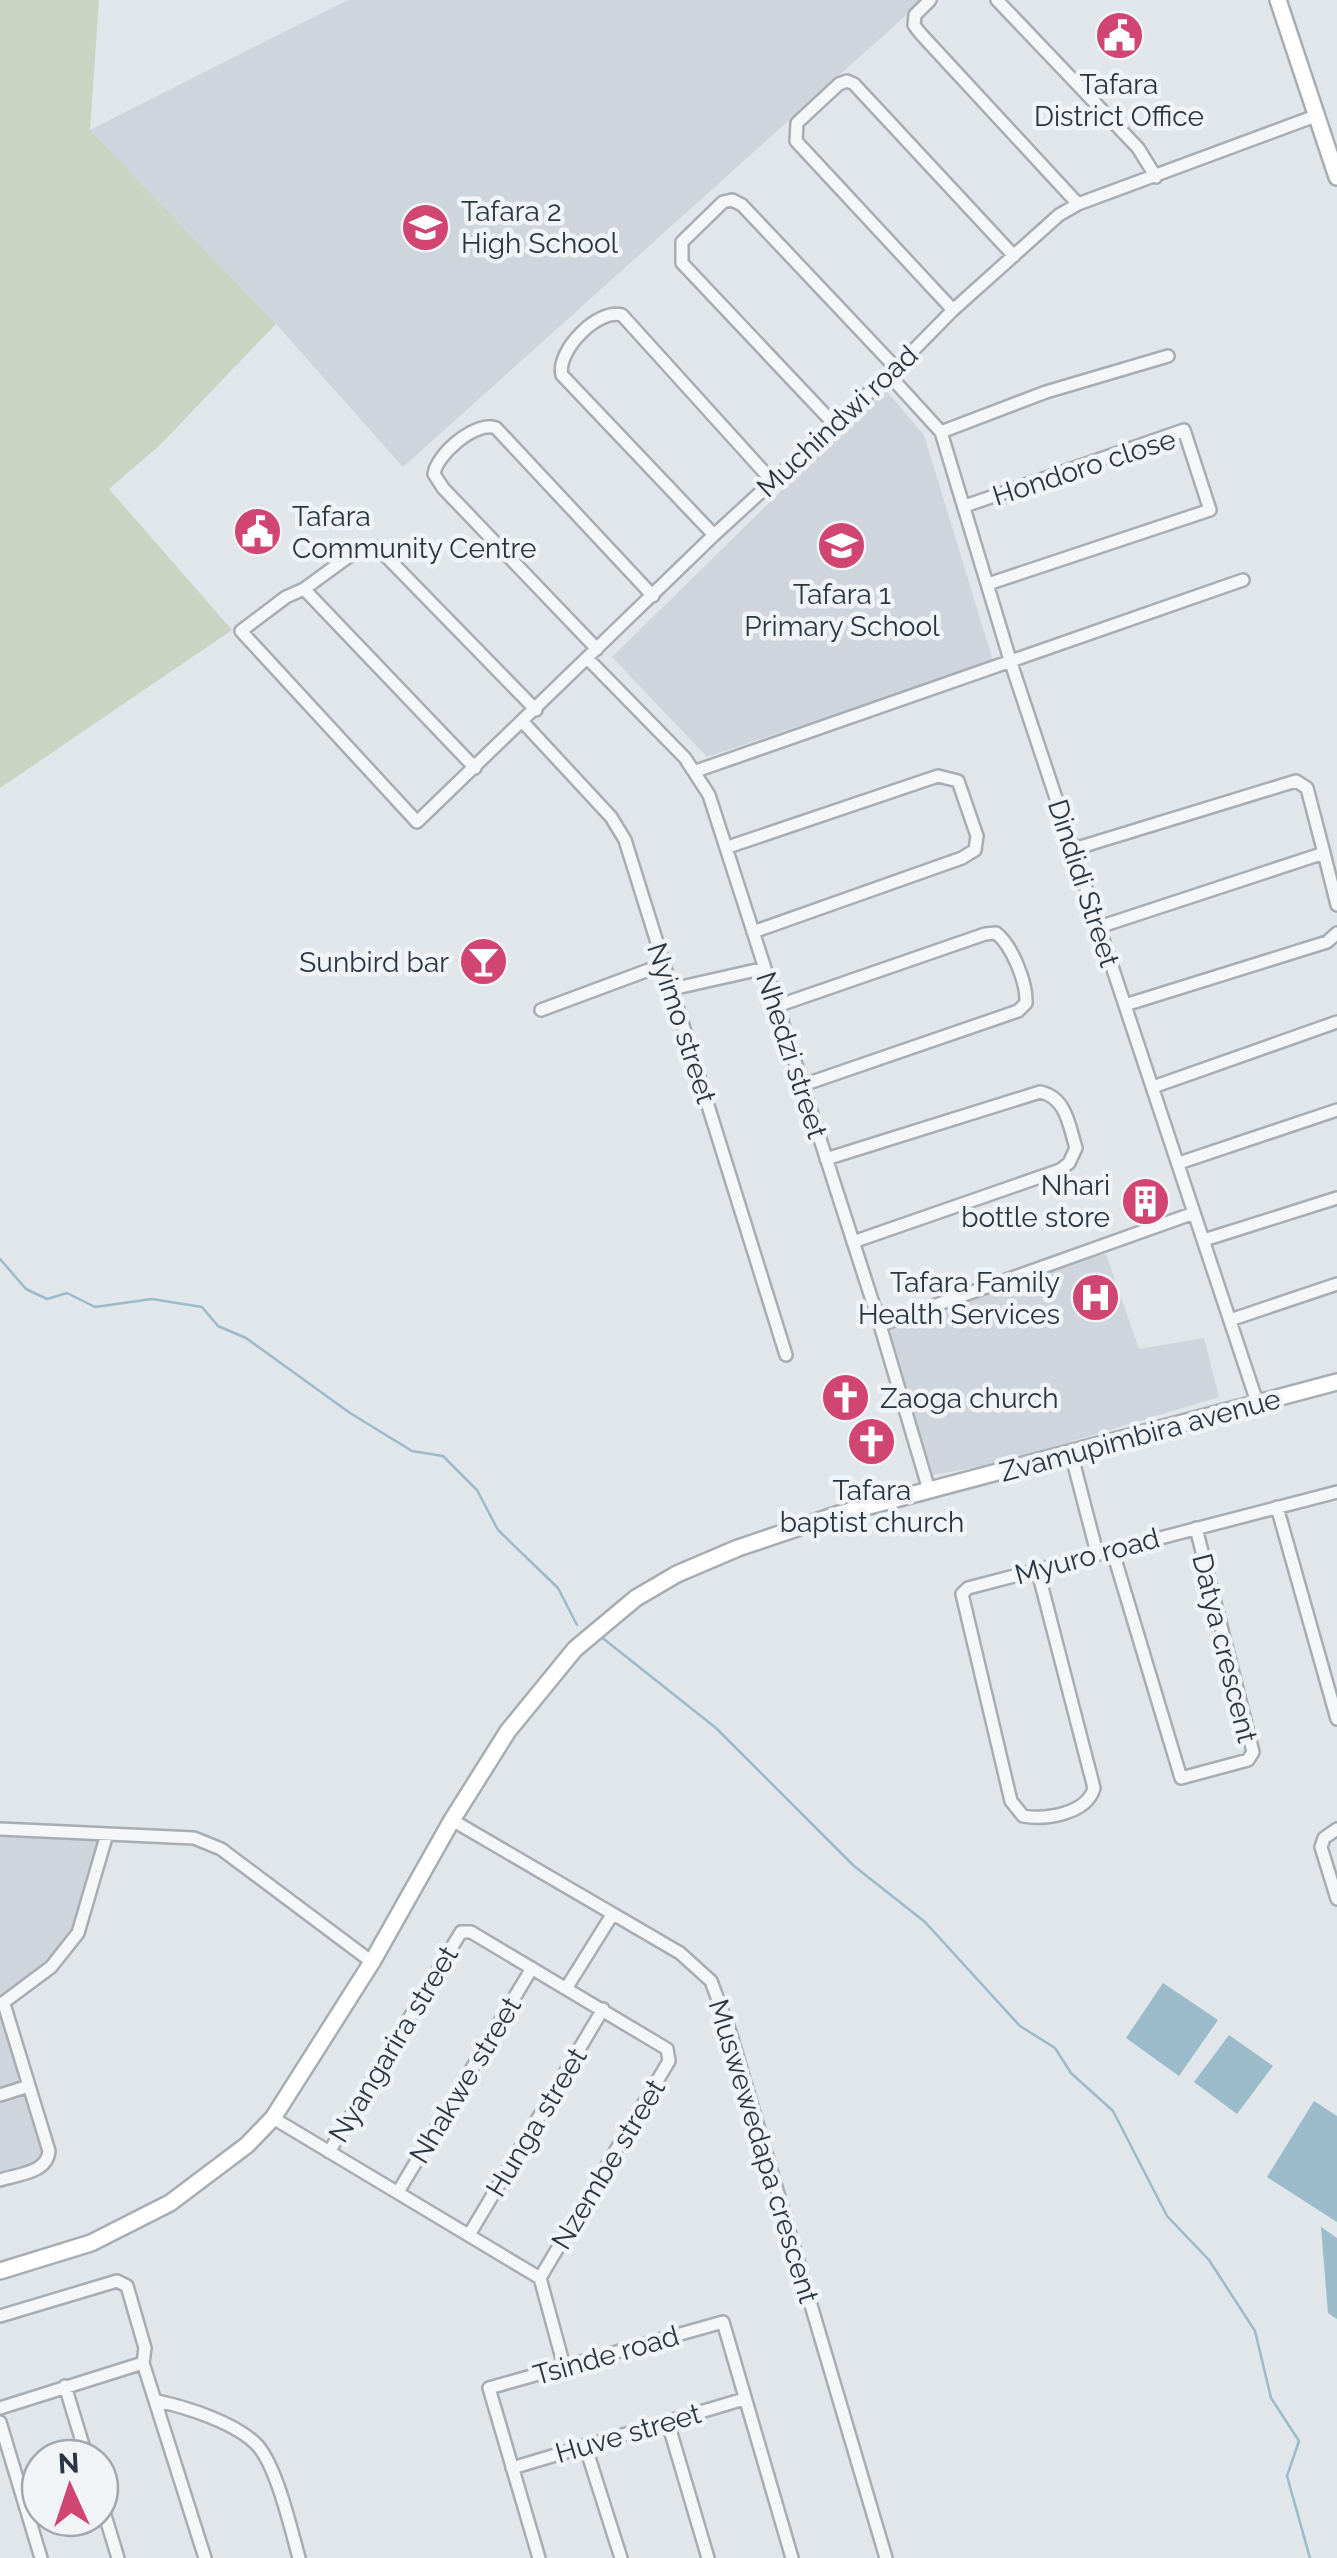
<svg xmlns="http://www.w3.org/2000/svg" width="1337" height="2558" font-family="Raleway,sans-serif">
<rect width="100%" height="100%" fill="#e1e6ea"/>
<path fill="#cfd5dc" d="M348 0H923L403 467 276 324 90 130Z
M885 389 924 435 993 661 707 757 612 657Z
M1106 1254 1139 1349 1204 1338 1219 1397 999 1463 933 1475 888 1323 1034 1273Z
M0 1830 110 1834 68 1950 6 2006 46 2167 0 2180Z"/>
<path fill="#c9d4c2" d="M0 0H99L90 130 276 324 160 445 109 489 232 630 0 788Z"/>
<path fill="#9bbaca" d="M1163 1983 1218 2020 1179 2076 1126 2038Z
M1229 2035 1273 2066 1237 2114 1194 2082Z
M1314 2101 1337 2116V2222L1267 2177Z
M1321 2227 1337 2238V2319L1328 2313Z"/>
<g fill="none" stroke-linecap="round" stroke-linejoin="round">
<path stroke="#9bbaca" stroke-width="2.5" d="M0 1259 26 1289 47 1299 67 1293 95 1307 152 1299 202 1307 218 1326 246 1338 350 1413 412 1451 443 1456 477 1490 498 1530 558 1588 577 1625
M600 1636 716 1728 854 1866 925 1922 1020 2026 1055 2048 1071 2073 1113 2111 1167 2216 1209 2260 1255 2331 1271 2398 1299 2441 1287 2476 1310 2558"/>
<defs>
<path id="street" d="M930 0 915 15 914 25 920 33 1078 204
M997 0 1138 148 1156 177
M953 310 796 141 797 123 839 84 847 81 854 84 1014 256
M889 375 941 432 1011 663 1258 1405
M834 424 682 263V242L723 202 732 200 742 205 896 368
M941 432 1046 392 1168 356
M965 506 1184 430 1210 510 988 584
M714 535 562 375C556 351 598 308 622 315L774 483
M304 589 286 597 241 631 417 822 714 535 896 368 953 310 1059 215 1078 204 1318 115
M597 649 443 488 434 474C436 455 476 420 496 428L653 596
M588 659 685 758 709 795 880 1325 929 1490
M522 721 611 817 625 840 786 1355
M475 768 304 589 359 549 377 547 536 710
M696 771 1243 580
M728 847 938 776 958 781 977 836 975 850 962 858 753 932
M1074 849 1296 781 1307 788 1324 853
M1099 927 1324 853 1337 905
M672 989 765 968
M1125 1005 1327 942 1337 933
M777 1006 985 934 996 933C1012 945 1027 983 1026 1003L1018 1011 803 1085
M541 1010 662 965
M1153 1087 1337 1022
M826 1159 1040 1092C1066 1097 1069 1125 1076 1148L1069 1163 1060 1170 853 1242
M1179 1163 1337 1110
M1204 1240 1337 1198
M1230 1320 1337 1284
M880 1325 1194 1213
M1071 1453 1097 1553
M1277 1507 1337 1719
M1112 1549 1181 1778 1248 1760 1253 1752 1196 1528
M1037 1568 1094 1788C1087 1814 1045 1820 1023 1816L1011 1801 962 1594 968 1588 1337 1492
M452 1820 680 1953 711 1981 730 2032 886 2558
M0 1829 194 1838 221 1849 372 1962
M1337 1829 1324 1838 1321 1847 1337 1899
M567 1987 612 1915
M0 2005 51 1967 78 1933 107 1834
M0 2095 29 2086
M273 2118 540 2278 564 2366
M329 2152 461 1932H471L667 2049 669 2061 540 2278
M0 2180C19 2174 47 2173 49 2151L4 2004
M398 2192 532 1968
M469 2235 603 2009
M0 2316 117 2281 127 2286 145 2348 143 2363 205 2558
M65 2386 87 2458
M157 2401C186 2407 237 2423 258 2446 277 2468 291 2529 299 2558
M0 2408 143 2363
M0 2422 41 2558
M668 2423 708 2558
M585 2445 621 2558
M512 2468 744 2399
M100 2499 118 2558
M539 2558 489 2388 723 2322 792 2558"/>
<path id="secondary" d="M1278 0 1337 177
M0 2271 91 2243 170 2203 247 2145 273 2118 372 1962 452 1820 508 1731 575 1649 636 1598 677 1574 738 1548 839 1514 1337 1382"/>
</defs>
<use href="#street" stroke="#a6aeb4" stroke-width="16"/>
<use href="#secondary" stroke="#a6aeb4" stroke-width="20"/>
<use href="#street" stroke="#f4f6f8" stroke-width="11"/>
<use href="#secondary" stroke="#fff" stroke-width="15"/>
</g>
<defs>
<symbol id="civic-disc" viewBox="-11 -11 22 22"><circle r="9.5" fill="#d04571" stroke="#f1f4f7"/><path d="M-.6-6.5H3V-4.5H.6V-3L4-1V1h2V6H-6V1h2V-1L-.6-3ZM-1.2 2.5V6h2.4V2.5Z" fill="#fff"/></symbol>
<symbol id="school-disc" viewBox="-11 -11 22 22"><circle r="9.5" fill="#d04571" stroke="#f1f4f7"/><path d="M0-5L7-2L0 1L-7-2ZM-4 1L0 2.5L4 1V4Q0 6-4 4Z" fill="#fff"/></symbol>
<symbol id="bar-disc" viewBox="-11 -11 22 22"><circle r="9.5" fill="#d04571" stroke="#f1f4f7"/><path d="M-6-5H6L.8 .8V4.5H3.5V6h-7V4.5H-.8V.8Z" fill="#fff"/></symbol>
<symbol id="building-disc" viewBox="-11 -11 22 22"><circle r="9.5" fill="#d04571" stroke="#f1f4f7"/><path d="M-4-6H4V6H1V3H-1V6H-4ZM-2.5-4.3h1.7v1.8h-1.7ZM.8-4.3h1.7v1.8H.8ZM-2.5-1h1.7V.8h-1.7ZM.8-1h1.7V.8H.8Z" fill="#fff"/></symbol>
<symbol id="hospital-disc" viewBox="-11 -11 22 22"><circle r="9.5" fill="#d04571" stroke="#f1f4f7"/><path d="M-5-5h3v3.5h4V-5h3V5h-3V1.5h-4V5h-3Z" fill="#fff"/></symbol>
<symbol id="church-disc" viewBox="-11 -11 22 22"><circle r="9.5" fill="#d04571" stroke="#f1f4f7"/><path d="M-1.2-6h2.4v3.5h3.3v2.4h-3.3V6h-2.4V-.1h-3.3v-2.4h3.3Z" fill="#fff"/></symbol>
</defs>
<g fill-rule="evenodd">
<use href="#civic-disc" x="1092" y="8" width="55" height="55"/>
<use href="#school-disc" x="398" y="200" width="55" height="55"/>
<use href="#civic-disc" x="230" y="504" width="55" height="55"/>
<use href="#school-disc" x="814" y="518" width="55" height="55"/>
<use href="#bar-disc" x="456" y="934" width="55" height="55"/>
<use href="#building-disc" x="1118" y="1174" width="55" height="55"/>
<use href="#hospital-disc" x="1068" y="1270" width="55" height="55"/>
<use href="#church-disc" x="818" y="1370" width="55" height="55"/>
<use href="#church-disc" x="844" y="1414" width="55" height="55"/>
</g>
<g text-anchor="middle" stroke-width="9" stroke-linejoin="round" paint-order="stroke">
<g font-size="28" fill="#293642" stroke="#f1f4f7">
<text x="1119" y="94">Tafara<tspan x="1119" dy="32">District Office</tspan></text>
<text x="461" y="221" text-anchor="start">Tafara 2<tspan x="461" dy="32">High School</tspan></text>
<text x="292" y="526" text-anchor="start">Tafara<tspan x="292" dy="32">Community Centre</tspan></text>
<text x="842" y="604">Tafara 1<tspan x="842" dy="32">Primary School</tspan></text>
<text x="449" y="972" text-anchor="end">Sunbird bar</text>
<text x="1110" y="1195" text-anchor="end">Nhari<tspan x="1110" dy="32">bottle store</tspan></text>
<text x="1060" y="1292" text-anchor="end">Tafara Family<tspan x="1060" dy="32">Health Services</tspan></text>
<text x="880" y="1408" text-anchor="start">Zaoga church</text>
<text x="872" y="1500">Tafara<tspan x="872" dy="32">baptist church</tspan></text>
</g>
<g font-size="28" fill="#293642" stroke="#f1f4f7">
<text transform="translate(837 421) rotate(-43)" y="10">Muchindwi road</text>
<text transform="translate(1084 467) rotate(-18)" y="10">Hondoro close</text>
<text transform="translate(1084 883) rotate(72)" y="10">Dindidi Street</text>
<text transform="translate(682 1023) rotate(72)" y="10">Nyimo street</text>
<text transform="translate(792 1055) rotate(72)" y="10">Nhedzi street</text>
<text transform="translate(1140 1435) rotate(-15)" y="10">Zvamupimbira avenue</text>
<text transform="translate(1087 1556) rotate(-15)" y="10">Myuro road</text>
<text transform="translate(1225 1648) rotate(76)" y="10">Datya crescent</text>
<text transform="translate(393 2044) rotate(-59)" y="10">Nyangarira street</text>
<text transform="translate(465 2080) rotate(-59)" y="10">Nhakwe street</text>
<text transform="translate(536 2122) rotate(-59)" y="10">Hunga street</text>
<text transform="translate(764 2151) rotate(73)" y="10">Muswewedapa crescent</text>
<text transform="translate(608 2164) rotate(-59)" y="10">Nzembe street</text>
<text transform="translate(606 2355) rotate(-16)" y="10">Tsinde road</text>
<text transform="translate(628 2433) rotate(-16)" y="10">Huve street</text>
</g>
</g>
<g transform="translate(70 2488) rotate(357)"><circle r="48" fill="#f1f4f7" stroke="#a1a8af" stroke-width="2.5"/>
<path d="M0-8L18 38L0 25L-18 38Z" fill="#d04571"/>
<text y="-15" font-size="28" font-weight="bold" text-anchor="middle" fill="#293642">N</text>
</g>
</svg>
